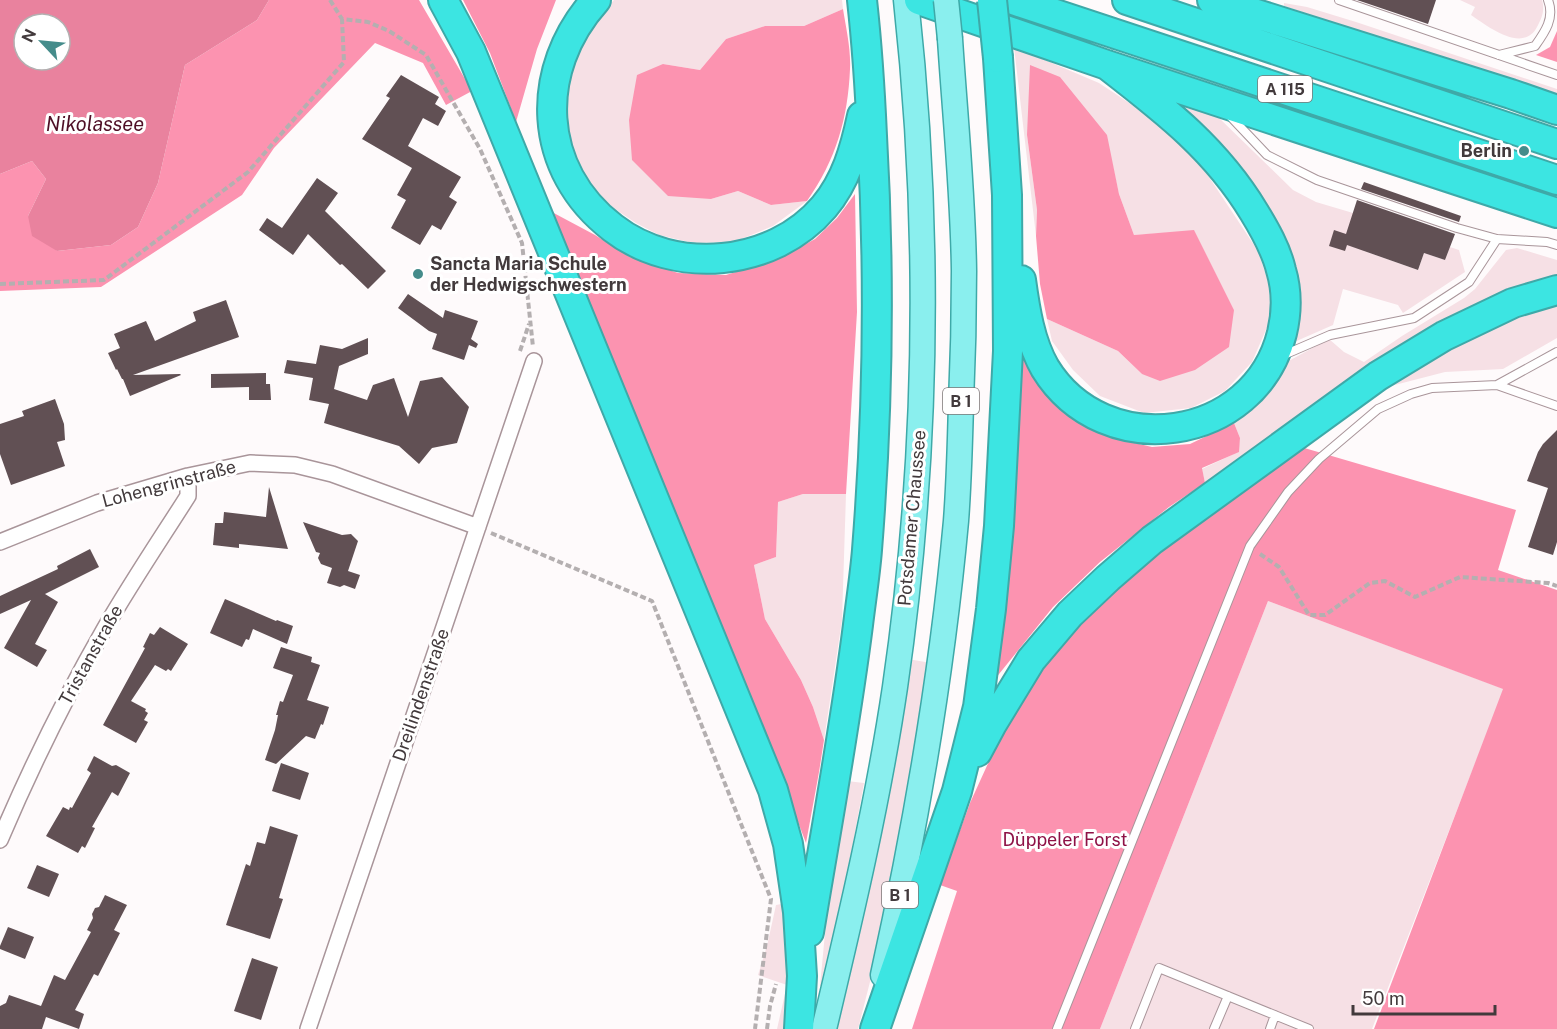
<svg xmlns="http://www.w3.org/2000/svg" width="1557" height="1029" font-family="'Public Sans',sans-serif">
<rect width="100%" height="100%" fill="#fefafb"/>
<path fill="#f6e0e5" d="M614 0H842L843 9 804 26H765L726 39 700 70 663 64 711 199 738 191 771 205 807 201 773 226 734 242 693 243 659 235 636 223 615 209 599 196 583 172 573 151 567 127 566 105 569 85 579 48 594 22Z
M1460 0H1542C1545 11 1542 17 1537 27 1523 54 1487 26 1471 15L1475 7Z
M1284 3 1307 7 1356 22 1557 89V97L1284 6Z
M1014 47 1099 83 1143 112 1197 159 1258 251 1272 293 1268 325 1252 362 1225 391 1191 408 1144 413 1100 396 1073 370 1052 341 1047 319 1118 351 1142 374 1234 310 1194 231 1134 235 1119 194 1106 135H1027L1037 210 1036 236Z
M1183 104 1216 115 1293 190 1316 202 1353 213 1364 251 1418 270 1424 253 1445 260 1450 247 1459 250 1465 272 1403 313 1398 305 1343 289 1333 325 1292 343C1320 293 1277 210 1242 171 1223 149 1201 129 1181 109Z
M1517 248 1557 260V276C1483 291 1420 333 1358 375 1307 410 1256 446 1205 483L1202 469 1238 452 1240 438 1234 423C1250 412 1268 398 1278 380 1281 375 1283 368 1285 363L1329 339 1344 352 1364 362 1402 336 1464 298 1475 289 1506 250Z
M1557 302V338L1503 369 1445 372 1387 387 1474 333 1522 313Z
M803 494H846L842 620 824 740 813 707 801 680 765 619 754 565 776 557 778 502Z
M1268 601 1504 689 1372 1029H1100Z
M908 659 931 663 913 780 873 970 858 1029H835Z
M847 781 864 783 849 865 822 985 820 986 829 891Z
M787 903 790 1029H777L787 985 758 975 767 946 776 905Z"/>
<path fill="#fc93b0" d="M269 0H419L472 91 446 105 423 63 375 43 274 148 242 195 101 287 0 291V174L32 161 46 179 28 216 57 251 111 245 138 227 158 183 185 65 257 20Z
M463 0H556L537 49 516 122 490 53Z
M843 9C846 28 851 49 850 69 848 118 836 160 807 201L771 205 738 191 711 199 668 196 632 160 629 120 637 75 663 64 700 70 726 39 765 26H804Z
M1557 31V62L1536 55 1550 47Z
M1030 65 1060 77 1107 135 1119 194 1134 235 1194 230 1234 310 1229 347 1195 370 1160 381 1142 374 1118 351 1047 319 1040 284 1036 236 1037 210 1027 135Z
M855 194 857 312 846 494H803L778 502 776 557 754 565 765 619 801 680 813 707 824 740 819 772 806 843 744 681 550 211 595 235 630 257 678 273 726 275 778 259 815 239 837 218Z
M1021 352 1047 395 1079 421 1109 437 1152 447 1190 444 1234 423 1240 438 1239 452 1202 468 1205 483 1169 507 1100 562 1053 607 995 679Z
M1301 447 1516 510 1498 570 1557 590V1029H1374L1503 689 1268 601 1100 1029H912L957 891 940 885 970 803 1006 724 1039 672 1077 625 1130 576Z"/>
<path fill="#e9829e" fill-rule="evenodd" d="M0 0H269L257 20 185 65 158 183 138 227 111 245 57 251 32 236 28 216 46 179 32 161 0 174ZM24 24H60V60H24Z"/>
<path fill="#615054" d="M1357 0H1436L1428 24Z
M401 75 439 97 435 104 446 111 438 126 423 118 408 146 461 177 449 197 457 202 441 230 432 225 420 245 391 228 406 200 397 195 412 168 362 139 390 98 386 96Z
M317 178 338 193 325 211 386 271 368 289 342 264 340 265 308 234 293 255 259 230 267 218 282 228Z
M1364 182 1461 216 1459 222 1361 189Z
M1357 200 1455 234 1445 260 1424 253 1418 270 1347 245 1345 251 1329 246 1334 230 1346 234Z
M408 294 443 318 445 310 478 321 471 339 478 344 476 348 469 345 464 360 432 349 437 334 429 331 398 308Z
M226 300 239 337 133 375 180 374 181 375 130 396 123 379H122L117 369 116 370 108 353 120 348 114 334 146 321 155 341 196 321 193 312Z
M368 338V354L339 366 334 389 367 400 373 385 394 378 408 417 420 381 442 377 469 407 457 443 432 448 419 464 399 446 324 423 329 404 309 400 313 378 284 373 287 360 316 364 320 345 342 349Z
M266 373V384H270L271 400H249V387L211 388V374Z
M55 399 64 424 65 440 57 442 65 466 11 485 0 454V424L24 416 22 411Z
M1557 430V542L1553 555 1528 547 1548 488 1527 481 1538 452 1543 444Z
M269 487 288 549 239 544V548L213 545 215 523H223L224 512 266 517Z
M303 522 342 535 351 534 358 541 348 571 360 575 355 589 344 585 340 587 327 583 332 568 321 564 318 558 320 553 316 552Z
M90 549 99 567 45 594 58 602 35 644 47 650 37 667 4 648 31 600 0 614V596L58 569 57 566Z
M225 599 276 621 277 620 293 626 287 644 253 629 249 640 246 639 242 647 210 633Z
M160 627 188 644 171 671 168 669 166 671 155 665 131 701 146 709 145 711 148 713 144 720 148 722 136 743 103 725 145 648 143 647 150 633 154 635Z
M281 647 312 657 311 662 320 665 307 700 329 707 323 725 321 724 315 739 306 736 276 764 265 760 275 730 278 715H276L280 701 283 702 293 675 273 668Z
M94 756 112 766 116 765 130 773 118 796 112 792 92 827 95 828 85 848 82 846 78 853 46 836 63 807 69 810 70 807 72 808 91 773 87 770Z
M281 763 309 773 300 800 272 791Z
M270 826 298 835 279 898 283 899 270 939 226 925 246 864 250 866 257 842 265 844Z
M37 865 59 874 49 897 27 888Z
M105 895 127 905 114 930 120 933 98 976 94 974 75 1010 84 1014 79 1029 46 1017 42 1029H0V1006L6 1003 9 995 41 1006 54 975 65 980 91 932 87 930 93 918 92 914 95 908 99 907Z
M8 927 34 937 25 959 0 949V946Z
M252 958 278 967 261 1020 234 1011Z"/>
<g fill="none" stroke-linecap="round" stroke-linejoin="round">
<defs>
<path id="lane" d="M1339 0 1557 75
M1499 55 1535 46C1545 32 1555 18 1548 0
M1230 116 1267 155 1317 180 1457 228 1497 239
M1279 357 1330 335 1414 318 1469 282 1497 239 1547 242 1557 245
M1497 385 1557 352
M1057 1029 1250 546 1288 492 1319 459 1378 409 1411 394 1432 388 1497 385 1557 406
M1135 1029 1159 968 1309 1029
M1214 1029 1228 996
M1270 1029 1275 1015"/>
<path id="street" d="M0 542 97 503 188 476 250 463 295 465 332 474 478 527
M0 840C31 767 66 696 105 628 131 583 160 540 188 496V476
M308 1029 534 361"/>
<path id="primary" d="M883 975C916 825 942 674 956 521 959 482 960 443 961 403 963 359 964 315 964 271 963 193 955 116 950 39
M824 1029C851 916 878 802 895 687 928 460 931 228 906 0"/>
<path id="highway" d="M443 0 471 52 773 790 788 844 798 912 802 976 799 1029
M596 0C533 70 537 170 613 228 675 276 773 267 824 207 846 181 855 149 862 116
M919 0 1107 65 1557 213
M1013 0 1557 180
M1127 0 1557 144
M1212 0 1511 94 1557 110
M1021 280C1025 309 1030 342 1045 368 1104 464 1255 443 1282 333 1287 312 1287 290 1281 270 1276 249 1265 230 1254 212 1216 149 1165 110 1107 65
M977 752 992 724 1031 660 1070 614 1108 578 1152 540 1378 376 1444 336 1513 303 1557 290
M809 932C826 829 845 728 858 625 861 600 865 575 867 550 878 412 880 274 872 136 870 91 867 45 862 0
M875 1029 957 791 978 707 991 609 999 526 1008 351 1007 195 998 58"/>
</defs>
<use href="#lane" stroke="#a9959a" stroke-width="10"/>
<use href="#street" stroke="#a9959a" stroke-width="18"/>
<use href="#primary" stroke="#3ea9a8" stroke-width="27"/>
<use href="#highway" stroke="#3ea9a8" stroke-width="32"/>
<path stroke="#b4afb0" stroke-width="4" stroke-dasharray="6 3" stroke-linecap="butt" d="M330 0 342 19 368 22 389 31 426 55 480 149 522 243 533 347
M0 284 104 280 248 172 344 62 342 19
M520 351 529 324
M491 533 652 601 771 899 755 1029
M1260 554 1279 567 1309 615H1325L1370 583 1385 581 1415 597 1460 577 1548 583 1557 586
M767 1029 770 1006 776 984"/>
<use href="#lane" stroke="#fff" stroke-width="8"/>
<use href="#street" stroke="#fff" stroke-width="15"/>
<use href="#primary" stroke="#8aefee" stroke-width="24"/>
<use href="#highway" stroke="#3ce5e2" stroke-width="28"/>
<defs>
<path id="primary-bridge" d="M946 0 950 39"/>
<path id="highway-bridge" d="M992 0 998 58"/>
</defs>
<use href="#primary-bridge" stroke="#3ea9a8" stroke-width="27" stroke-linecap="butt"/>
<use href="#highway-bridge" stroke="#3ea9a8" stroke-width="32" stroke-linecap="butt"/>
<use href="#primary-bridge" stroke="#8aefee" stroke-width="24"/>
<use href="#highway-bridge" stroke="#3ce5e2" stroke-width="28"/>
</g>
<g fill="#458c8b" stroke="#fff" stroke-width="2">
<circle cx="1524" cy="151" r="6"/>
<circle cx="418" cy="274" r="6"/>
</g>
<g text-anchor="middle" stroke-width="6" stroke-linejoin="round" paint-order="stroke">
<g fill="#fff" stroke="#7b7576" stroke-width="1.5">
<rect x="1258" y="76" width="54" height="26" rx="4.5"/>
<rect x="943" y="388" width="36" height="26" rx="4.5"/>
<rect x="882" y="882" width="36" height="26" rx="4.5"/>
</g>
<g font-size="16" font-weight="bold" fill="#423a3c">
<text x="1285" y="95">A 115</text>
<text x="961" y="407">B 1</text>
<text x="900" y="901">B 1</text>
</g>
<g font-size="18" font-weight="bold" fill="#423a3c" stroke="#fff" text-anchor="end">
<text x="1512" y="157">Berlin</text>
<text x="430" y="270" text-anchor="start">Sancta Maria Schule<tspan x="430" dy="21">der Hedwigschwestern</tspan></text>
</g>
<g font-size="18" fill="#423a3c" stroke="#fff">
<text transform="translate(169 484) rotate(-15)" y="6">Lohengrinstraße</text>
<text transform="translate(912 518) rotate(-85)" y="6">Potsdamer Chaussee</text>
<text transform="translate(91 655) rotate(-61)" y="6">Tristanstraße</text>
<text transform="translate(421 695) rotate(-71)" y="6">Dreilindenstraße</text>
</g>
<g font-size="18" fill="#8e1146" stroke="#fff">
<text x="1065" y="846">Düppeler Forst</text>
</g>
<g font-size="20" font-style="italic" fill="#4f1027" stroke="#fff">
<text x="95" y="131">Nikolassee</text>
</g>
</g>
<g transform="translate(42 42) rotate(296)"><circle r="28" fill="#ffffff" stroke="#b3b0b1" stroke-width="1.5"/>
<path d="M0-4.5L10 22L0 15L-10 22Z" fill="#458c8b"/>
<text y="-9" font-size="16" font-weight="bold" text-anchor="middle" fill="#423a3c">N</text>
</g>
<path d="M1353 1005v9h142v-9" fill="none" stroke="#423a3c" stroke-width="3"/>
<text x="1362" y="1005" font-size="18" fill="#423a3c" stroke="#ffffff" stroke-width="4.5" paint-order="stroke">50 m</text>
</svg>
